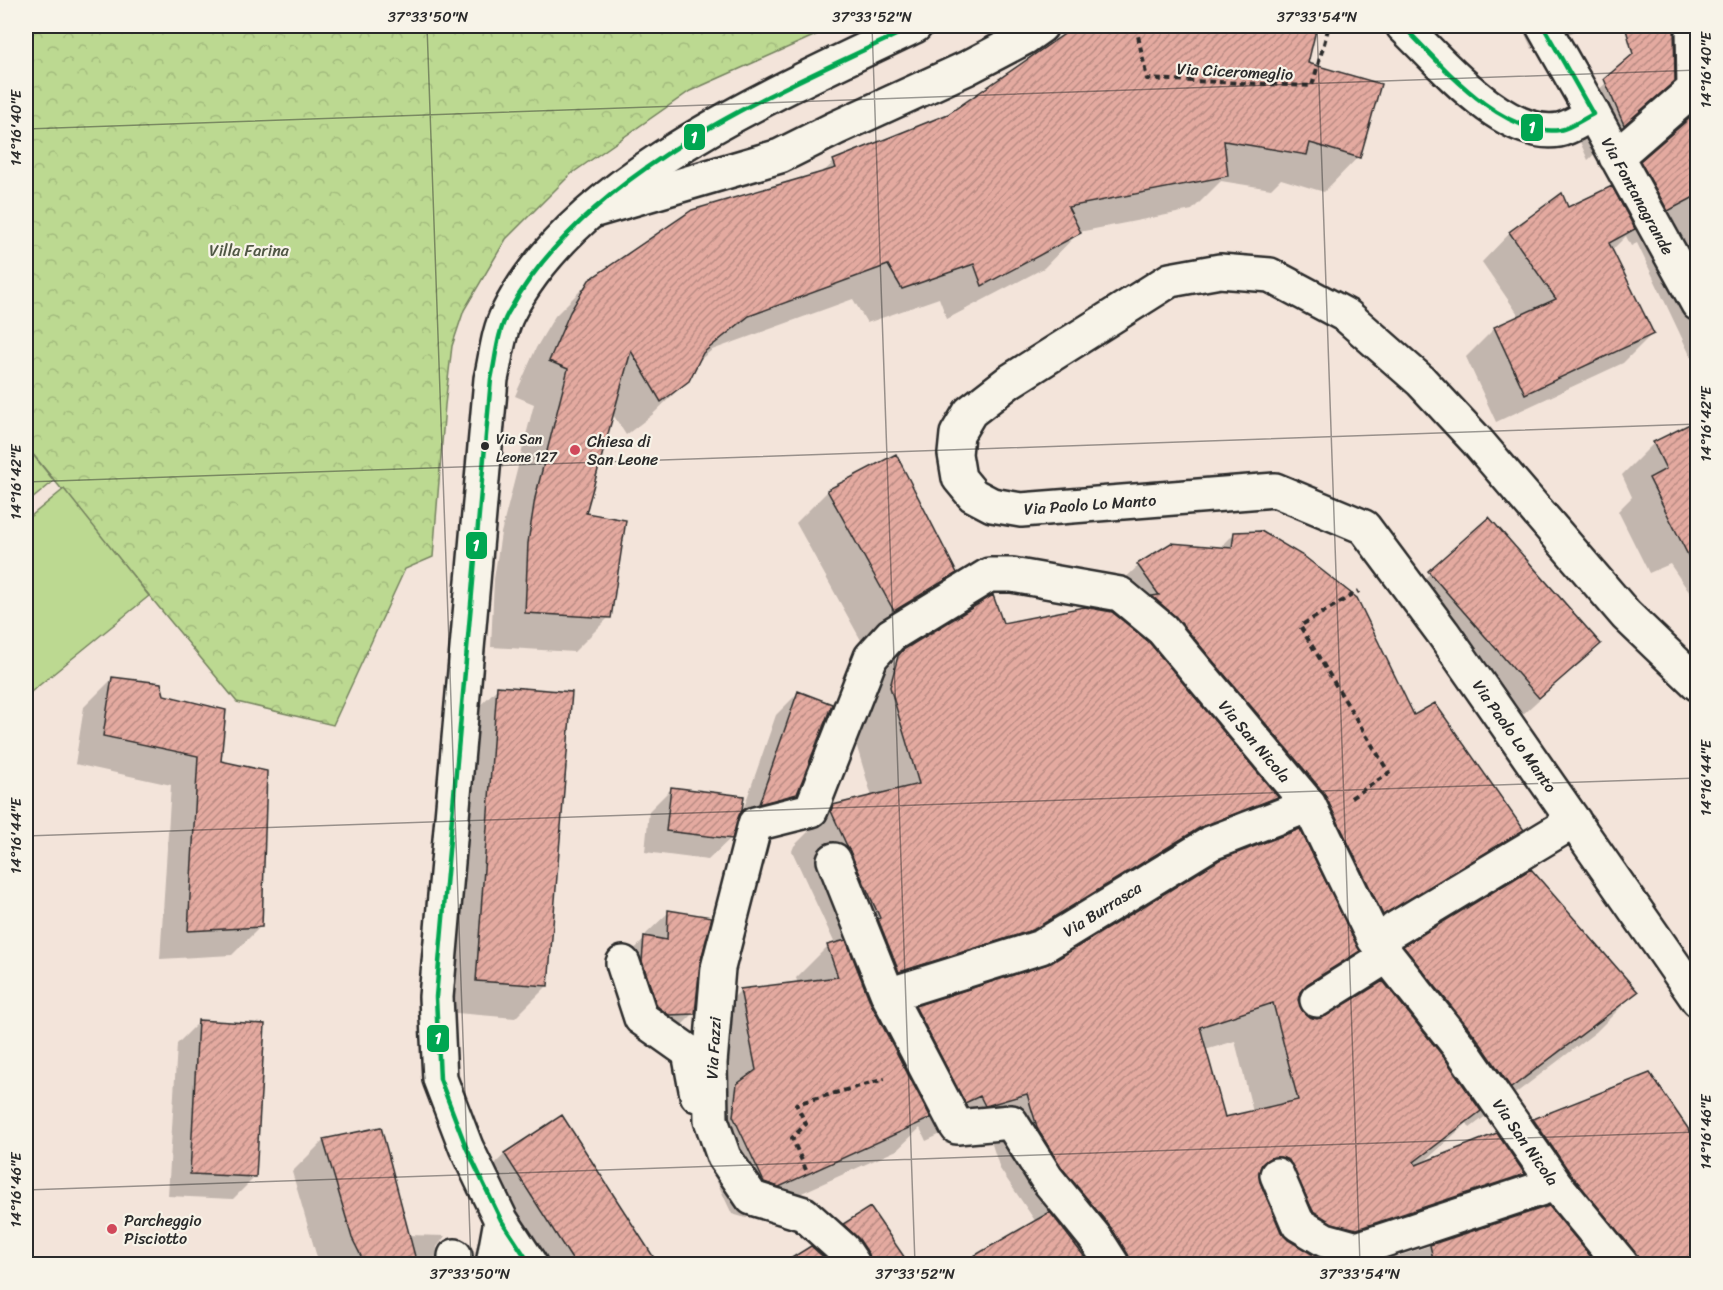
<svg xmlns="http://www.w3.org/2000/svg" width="1723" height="1290" font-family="Sriracha,sans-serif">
<defs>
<pattern id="park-crowns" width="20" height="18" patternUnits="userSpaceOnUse" patternTransform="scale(1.5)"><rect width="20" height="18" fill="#bcd991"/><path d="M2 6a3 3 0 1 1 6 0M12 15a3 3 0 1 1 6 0" fill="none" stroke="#a2ba7d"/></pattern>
<pattern id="building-hatch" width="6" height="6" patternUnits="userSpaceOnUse" patternTransform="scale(1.5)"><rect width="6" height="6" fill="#e4aaa0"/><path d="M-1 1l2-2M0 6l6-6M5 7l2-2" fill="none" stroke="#b98b83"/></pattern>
</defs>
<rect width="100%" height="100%" fill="#f3e4da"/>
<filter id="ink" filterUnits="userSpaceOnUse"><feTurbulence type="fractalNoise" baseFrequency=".0167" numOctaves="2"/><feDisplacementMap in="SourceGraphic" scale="12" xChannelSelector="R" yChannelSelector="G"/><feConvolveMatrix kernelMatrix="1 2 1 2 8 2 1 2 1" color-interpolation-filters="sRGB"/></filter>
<g filter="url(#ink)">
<path fill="url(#park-crowns)" stroke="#74825e" stroke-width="1.5" d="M26 26H836L690 91 571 174 506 239 464 310 452 346 445 405 433 557 405 569 333 725 237 702 26 446Z"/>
<path fill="#bcd991" stroke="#74825e" stroke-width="1.5" d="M26 446 54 481 26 504Z
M64 489 149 596 26 696V520Z"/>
<path fill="#0003" fill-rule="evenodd" d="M1078 26H1316L1306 64 1358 157 1324 192 1281 179 1271 189 1221 181 1192 210 1079 232 1044 268 947 319 939 298 867 323 853 299 712 350 696 363 688 380 652 415 626 435 612 413 584 514 609 617 574 652 491 647 494 579 501 533 534 404 515 396 536 348 555 316 590 281 821 174 834 162 949 116Z
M1521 26H1588L1532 49Z
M1668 26H1698V372L1637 243 1631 246 1626 236 1611 251 1652 334 1623 363 1496 422 1466 357 1495 328 1520 317 1482 262 1510 233 1612 191 1675 131 1676 78 1588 160 1569 117Z
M1698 426V605L1670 564 1649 573 1618 511 1632 497 1622 475 1654 443Z
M828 491 955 572 923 604 862 642 796 523Z
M1489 519 1599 644 1507 729 1397 604Z
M1235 533 1522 829 1490 861 1354 944 1358 951 1319 990 1298 1003 1300 1011 1308 1018 1317 1020 1327 1018 1368 992 1364 987 1404 947 1636 992 1596 1032 1470 1128 1467 1123 1424 1162 1505 1148 1533 1120 1649 1075 1698 1143V1264H1374L1531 1213 1513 1185 1485 1212 1331 1263 1337 1264H977L997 1245 1036 1222 1000 1169 988 1132 946 1144 941 1134 926 1141 920 1128 897 1150 746 1218 732 1214 701 1148 706 1117 708 1023 740 991 798 984 796 978 828 946 835 944 792 851 794 846 834 806 872 797 851 727 864 691 904 651 1002 624 1125 623 1106 597 1138 566 1172 544 1220 548ZM1272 801 1295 832 1051 964 916 1008 887 1036 871 1007 992 969 1237 836ZM1235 1041 1253 1112 1224 1119 1205 1050Z
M112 679 163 696 219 762 261 926 232 955 160 959 171 785 75 764 84 707Z
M498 688 547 986 515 1018 445 1012 465 720Z
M798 693 796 793 773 816 735 825 731 838 708 860 645 852 649 811 671 789 742 813 776 715Z
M669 912 698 963 694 1013 672 1035 623 960 646 938V934Z
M199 1022 255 1177 233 1199 168 1196 177 1044Z
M561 1117 656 1264H524L473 1185 505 1154Z
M324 1140 408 1235 445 1236 437 1247 435 1264H319L292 1172Z
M870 1209 907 1264H785L811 1247 816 1253 844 1225Z"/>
<path fill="url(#building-hatch)" stroke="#2b2b2b" stroke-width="1.5" fill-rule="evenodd" d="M1076 26H1317L1308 63 1381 84 1360 158 1310 143 1307 155 1224 141 1228 176 1068 207 1081 233 982 286 974 264 902 289 888 265 749 316 703 353 689 381 661 402 631 351 586 513 626 520 611 618 525 613 528 543 535 498 568 369 549 361 570 312 589 280 692 210 836 168 833 160 948 114Z
M1625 26H1674L1675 81 1624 125 1604 79 1633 54Z
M1698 111V195L1668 211 1640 161Z
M1612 186 1635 229 1609 243 1654 334 1525 394 1494 327 1556 299 1509 232 1562 193 1568 207Z
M1698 420 1697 452 1698 575 1649 478 1666 469 1653 442Z
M896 454 957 573 894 611 827 490Z
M1489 517 1601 644 1539 698 1428 571Z
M1261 531 1305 557 1357 598 1414 715 1435 703 1524 830 1383 915 1324 793 1176 617 1152 596 1159 595 1137 564 1171 543 1232 548 1234 532Z
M993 595 1003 623 1084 607 1112 612 1149 642 1278 797 1201 827 1033 930 899 972 878 919 880 918 831 811 833 805 919 784 890 687 898 656 903 650Z
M112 677 161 683 164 695 226 710 221 761 267 771 262 927 188 931 198 756 103 736Z
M497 686 572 692 548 986 476 981Z
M798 691 832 704 797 794 759 804Z
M671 787 744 796 742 810 732 839 666 831Z
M1300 829 1360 951 1307 984 1300 992 1298 1000 1302 1010 1309 1017 1317 1019 1326 1016 1383 981 1446 1060 1481 1111 1414 1162 1416 1165 1497 1133 1525 1174 1357 1229 1332 1223 1313 1211 1289 1160 1280 1157 1270 1158 1262 1164 1259 1172 1260 1182 1281 1232 1288 1240 1315 1256 1343 1264H1131L1128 1254 1112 1229 1062 1168 1038 1130 1027 1094 989 1105 985 1106 980 1096 965 1103 915 1006 1051 963 1219 860ZM1273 1003 1298 1100 1225 1117 1200 1027Z
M1531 869 1638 992 1511 1088 1476 1037 1403 946Z
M668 910 712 917 700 964 695 1014 669 1015 657 1006 642 961 644 936 667 940Z
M846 940 871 1004 931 1118 779 1187 764 1182 733 1116 737 1084 756 1070 740 989 838 977 827 945Z
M198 1020 265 1024 256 1177 190 1174Z
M1650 1073 1698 1143V1264H1639L1635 1252 1570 1173 1533 1119Z
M562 1115 658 1264H575L504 1153Z
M381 1127 417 1264H365L352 1238 323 1139Z
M1549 1206 1597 1264H1434L1430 1245Z
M870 1207 909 1264H871L869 1254 859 1239 843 1224Z
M1050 1212 1090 1264H960Z
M811 1246 831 1264H782Z"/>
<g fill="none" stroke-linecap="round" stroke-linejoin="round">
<defs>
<path id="street" d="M1593 114 1698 304
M1616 157 1694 89 1693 26
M592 211 780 156 836 128 967 68 1024 38 1041 26
M1698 684 1626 615 1476 440 1421 381 1347 316 1270 275 1220 271 1170 280 1010 381 970 412 957 434 955 454 959 478 973 495 992 505 1021 510 1275 490 1364 527 1443 633 1698 1000
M834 860 888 995 957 1127 1011 1122 1047 1179 1096 1239 1112 1264
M1395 929 1574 821
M623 963 641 1018 689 1052 697 1095
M888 995 1041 947 1211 843 1309 805
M1317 1000 1387 956
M1277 1175 1298 1224 1325 1240 1357 1249 1555 1184
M455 1256V1264
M853 1264 843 1249 804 1214 752 1198 724 1157 711 1120 710 1063 718 968 755 824 811 810 871 657 891 635 989 575H1012L1120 594 1162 629 1309 805 1374 939 1461 1049 1555 1184 1621 1264"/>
<path id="secondary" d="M1403 26C1440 61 1503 139 1559 130 1570 128 1582 119 1593 114L1543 26
M493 1264 501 1220
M530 1264 501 1220 466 1147 440 1079 436 997 491 379C496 358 498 332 508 313 577 175 783 90 915 26"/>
</defs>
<use href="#street" stroke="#2b2b2b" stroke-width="38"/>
<use href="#secondary" stroke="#2b2b2b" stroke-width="38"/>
<path stroke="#2b2b2b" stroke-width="4" stroke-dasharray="6 4.5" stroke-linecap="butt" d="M1136 26 1147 79 1312 86 1329 26
M1351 798 1389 773 1300 626 1359 591
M806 1170 792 1138 806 1124 796 1104 885 1079"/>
<use href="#street" stroke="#f7f3e8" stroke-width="33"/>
<use href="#secondary" stroke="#f7f3e8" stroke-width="33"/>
<defs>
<path id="bus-1" d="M1403 26C1440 63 1501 138 1560 130 1571 128 1583 119 1593 114L1543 26
M530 1264 501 1220 466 1147 440 1079 436 997 491 379C496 357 497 333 508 313 588 168 772 94 915 26"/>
</defs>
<use href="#bus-1" stroke="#f7f3e8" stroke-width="9"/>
<use href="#bus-1" stroke="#00a651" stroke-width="4.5"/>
</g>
</g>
<path fill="none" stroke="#2b2b2b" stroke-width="1.5" stroke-opacity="0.45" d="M427 26 471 1264M872 26 915 1264M1317 26 1360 1264M26 129 1698 70M26 482 1698 424M26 836 1698 778M26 1190 1698 1132M26 1250V1264"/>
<circle fill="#2b2b2b" stroke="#f7f3e8" stroke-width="2" cx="485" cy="446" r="5"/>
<g fill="#d1495b" stroke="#f7f3e8" stroke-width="2">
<circle cx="575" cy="450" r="6"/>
<circle cx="112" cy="1229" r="6"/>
</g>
<g text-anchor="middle" stroke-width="4.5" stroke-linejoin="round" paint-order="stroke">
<g font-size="14" fill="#2b2b2b" stroke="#f7f3e8" text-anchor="start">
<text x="496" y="444">Via San<tspan x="496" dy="18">Leone 127</tspan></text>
</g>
<g font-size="16" fill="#2b2b2b" stroke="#f7f3e8">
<text transform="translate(1235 71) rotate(3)" y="6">Via Ciceromeglio</text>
<text transform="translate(1638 196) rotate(61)" y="6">Via Fontanagrande</text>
<text transform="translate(1090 504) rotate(-4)" y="6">Via Paolo Lo Manto</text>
<text transform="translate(1515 736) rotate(55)" y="6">Via Paolo Lo Manto</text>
<text transform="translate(1255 741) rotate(50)" y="6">Via San Nicola</text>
<text transform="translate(1102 909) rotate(-32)" y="6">Via Burrasca</text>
<text transform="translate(713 1048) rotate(-87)" y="6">Via Fazzi</text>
<text transform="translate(1526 1142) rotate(55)" y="6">Via San Nicola</text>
</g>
<g font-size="16" fill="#4f5644" stroke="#f7f3e8">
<text x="249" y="256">Villa Farina</text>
</g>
<g font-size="16" fill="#2b2b2b" stroke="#f7f3e8" text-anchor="start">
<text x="587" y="447">Chiesa di<tspan x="587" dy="18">San Leone</tspan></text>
<text x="124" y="1226">Parcheggio<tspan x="124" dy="18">Pisciotto</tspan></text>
</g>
</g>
<g stroke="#f7f3e8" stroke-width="2">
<rect x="1520" y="113" width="24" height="29" rx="6" fill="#00a651"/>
<rect x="683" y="123" width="23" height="28" rx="6" fill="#00a651"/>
<rect x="465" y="531" width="23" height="29" rx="6" fill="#00a651"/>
<rect x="426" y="1024" width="24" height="29" rx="6" fill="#00a651"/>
</g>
<g font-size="16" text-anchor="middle" font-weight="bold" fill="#fff">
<text x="1532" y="133">1</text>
<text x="694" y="143">1</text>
<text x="476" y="551">1</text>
<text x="438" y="1044">1</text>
</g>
<rect width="1723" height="1290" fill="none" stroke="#f7f3e8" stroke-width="66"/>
<rect x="33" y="33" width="1657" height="1224" fill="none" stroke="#2b2b2b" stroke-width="2"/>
<g font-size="15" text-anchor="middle" fill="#2b2b2b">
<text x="428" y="22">37°33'50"N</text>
<text x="872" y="22">37°33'52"N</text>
<text x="1317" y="22">37°33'54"N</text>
<text transform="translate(1706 70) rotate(-90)" y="5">14°16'40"E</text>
<text transform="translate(16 128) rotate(-90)" y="5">14°16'40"E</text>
<text transform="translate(1706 424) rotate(-90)" y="5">14°16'42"E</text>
<text transform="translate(16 482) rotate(-90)" y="5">14°16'42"E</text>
<text transform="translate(1706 778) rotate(-90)" y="5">14°16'44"E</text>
<text transform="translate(16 836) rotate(-90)" y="5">14°16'44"E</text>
<text transform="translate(1706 1132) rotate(-90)" y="5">14°16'46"E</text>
<text transform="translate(16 1190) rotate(-90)" y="5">14°16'46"E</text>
<text x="470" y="1279">37°33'50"N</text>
<text x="915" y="1279">37°33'52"N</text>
<text x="1360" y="1279">37°33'54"N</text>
</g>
</svg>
